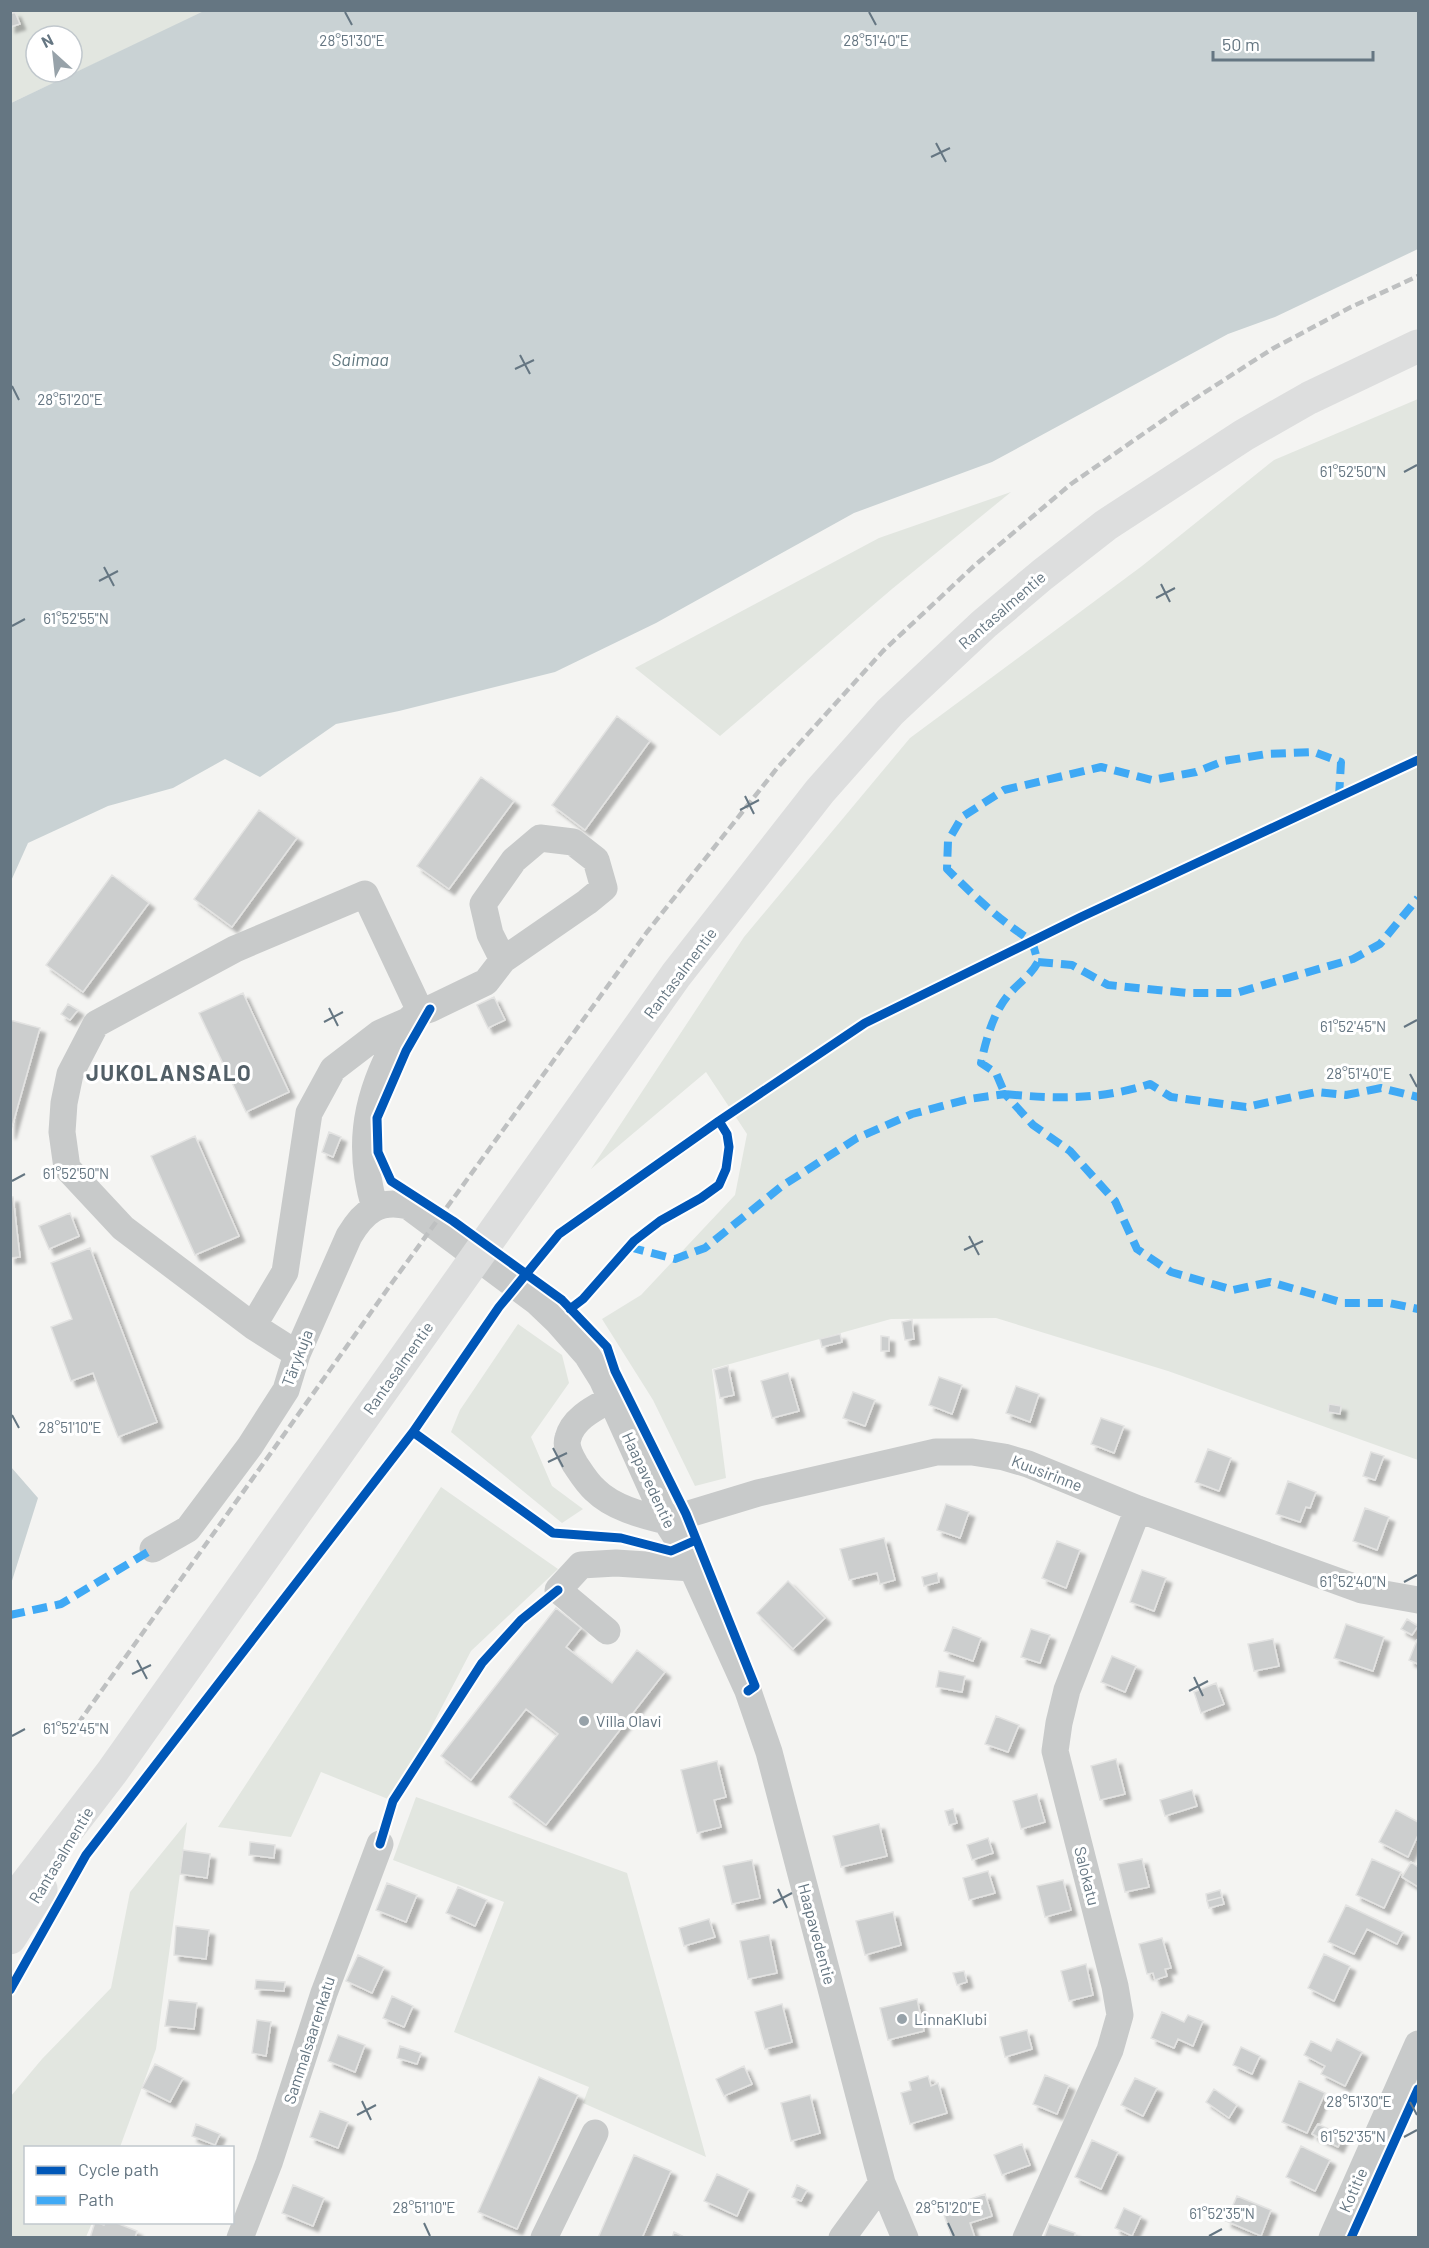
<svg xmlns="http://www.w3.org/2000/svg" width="1429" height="2248" font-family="Barlow,sans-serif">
<defs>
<filter id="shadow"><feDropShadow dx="5.5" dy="5.5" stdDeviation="1.5" flood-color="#0004"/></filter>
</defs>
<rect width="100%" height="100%" fill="#f4f4f2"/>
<path fill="#e2e6e0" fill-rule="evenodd" d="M11 11H206L11 103ZM36 36H72V72H36Z
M1418 399V1460L1168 1371 996 1318 891 1319 712 1369 726 1478 695 1486 653 1400 602 1319 641 1295 735 1195 747 1134 706 1072 591 1169 744 937 910 738 1142 566 1274 460Z
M1011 492 892 589 720 736 635 668 879 538Z
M518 1324 562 1355 569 1383 531 1437 552 1486 583 1509 562 1523 451 1432 460 1410Z
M441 1487 558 1569 471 1651 393 1801 321 1772 291 1837 218 1827Z
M416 1797 627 1873 706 2157 583 2103 589 2087 454 2032 504 1902 393 1860Z
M187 1822 156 2049 120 2147 26 2148V2222L92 2223 86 2237H11V2096L42 2059 111 1988 130 1892Z"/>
<path fill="#c9d2d4" d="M206 10 1418 11V249L1275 317 1228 334 992 462 854 513 656 623 555 672 399 711 336 724 260 777 225 759 173 788 108 806 28 843 11 881V103Z
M11 1467 38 1498 11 1584Z"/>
<path fill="#cccece" stroke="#e3e3e2" stroke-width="1.5" filter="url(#shadow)" d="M15 12 20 24 10 27V14Z
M617 716 650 741 585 830 552 805Z
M481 777 514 801 449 889 417 866Z
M259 810 297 838 232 927 194 899Z
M112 875 149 903 83 992 46 965Z
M243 993 289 1092 246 1112 199 1013Z
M494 997 505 1020 488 1028 477 1005Z
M68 1004 78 1010 70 1020 61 1014Z
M10 1020 40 1028 10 1134Z
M329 1132 341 1137 333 1157 322 1152Z
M195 1136 239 1236 195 1255 151 1156Z
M10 1197H13L20 1257 10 1258Z
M70 1213 79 1236 49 1249 39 1226Z
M90 1248 157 1422 118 1437 93 1373 71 1381 51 1327 72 1319 51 1263Z
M912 1320 914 1339 905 1340 902 1322Z
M840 1334 842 1342 822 1347 820 1339Z
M881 1336 889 1337V1351H881Z
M728 1366 734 1395 720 1398 714 1370Z
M788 1373 799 1411 772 1418 761 1381Z
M939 1377 962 1385 952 1414 929 1405Z
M1016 1386 1039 1394 1030 1422 1006 1413Z
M853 1392 875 1400 865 1426 843 1418Z
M1329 1404 1341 1406 1340 1414 1328 1412Z
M1101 1418 1124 1426 1114 1453 1091 1444Z
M1208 1449 1231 1458 1219 1491 1195 1482Z
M1371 1452 1384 1456 1375 1480 1363 1476Z
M1288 1481 1316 1492 1310 1508 1306 1507 1300 1522 1276 1514Z
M946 1504 969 1512 960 1538 937 1530Z
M1365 1508 1389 1517 1377 1550 1353 1541Z
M884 1538 895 1580 880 1584 877 1573 849 1580 840 1549Z
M1057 1541 1080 1550 1066 1588 1042 1578Z
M1142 1570 1166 1578 1154 1611 1130 1602Z
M937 1573 939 1582 924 1586 922 1577Z
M788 1581 825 1618 793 1649 757 1613Z
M556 1608 581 1628 566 1647 612 1683 637 1650 665 1672 546 1825 509 1797 558 1734 526 1709 471 1780 441 1756Z
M1407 1619 1418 1626 1412 1635 1401 1629Z
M1346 1624 1384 1637 1373 1671 1334 1658Z
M953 1627 981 1638 973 1661 944 1651Z
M1031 1629 1050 1635 1040 1663 1021 1657Z
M1273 1639 1279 1666 1254 1671 1248 1644Z
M1417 1640H1418V1664L1409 1660Z
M1112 1656 1136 1666 1125 1692 1101 1682Z
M939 1671 965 1676 962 1692 936 1687Z
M1216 1683 1224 1704 1201 1713 1194 1692Z
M996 1716 1019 1725 1008 1752 985 1744Z
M1116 1759 1125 1794 1100 1800 1091 1766Z
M717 1761 726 1797 714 1800 721 1827 697 1833 681 1770Z
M1192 1790 1197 1806 1165 1816 1160 1800Z
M1037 1794 1045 1822 1021 1829 1013 1801Z
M953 1809 957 1823 949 1825 945 1811Z
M1396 1810 1418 1822V1835L1408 1857 1379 1842Z
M879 1824 887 1856 841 1867 833 1836Z
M988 1838 993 1853 972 1860 967 1845Z
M250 1842 275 1845 274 1858 249 1855Z
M183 1850 210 1854 207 1878 180 1874Z
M1142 1859 1149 1887 1125 1892 1118 1864Z
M1372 1859 1401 1872 1384 1908 1356 1895Z
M752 1860 760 1898 732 1904 723 1866Z
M1411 1862 1418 1867V1887L1402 1877Z
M988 1871 995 1893 969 1900 963 1878Z
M1063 1880 1071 1910 1045 1917 1037 1886Z
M387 1883 417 1895 406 1922 376 1910Z
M458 1887 487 1900 475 1926 446 1913Z
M1220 1890 1222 1897 1207 1901 1206 1894Z
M1222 1897 1224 1904 1209 1908 1207 1901Z
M1346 1905 1403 1932 1397 1944 1367 1929 1354 1954 1328 1942Z
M893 1912 901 1945 865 1955 856 1921Z
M709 1919 715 1937 684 1946 679 1928Z
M176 1926 209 1930 206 1959 174 1955Z
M769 1935 777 1973 748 1979 740 1941Z
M1162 1938 1171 1968 1165 1969 1167 1976 1155 1980 1153 1973 1147 1974 1139 1944Z
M1324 1954 1350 1966 1334 2001 1308 1988Z
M358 1955 384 1967 372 1993 346 1981Z
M1086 1964 1093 1995 1069 2001 1061 1971Z
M964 1971 967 1982 957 1985 953 1973Z
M256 1980 285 1982 284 1991 255 1989Z
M392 1996 413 2006 404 2027 383 2018Z
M917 1999 924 2031 888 2040 880 2008Z
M169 2000 197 2003 194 2029 165 2026Z
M782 2004 792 2042 765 2049 755 2012Z
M1162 2012 1184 2022 1188 2015 1203 2021 1193 2046 1178 2039 1174 2048 1151 2038Z
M257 2020 271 2022 266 2056 252 2053Z
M1027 2030 1032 2049 1005 2057 1000 2037Z
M338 2035 365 2045 355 2072 328 2061Z
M1337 2039 1362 2052 1345 2086 1321 2074 1325 2066 1304 2055 1311 2041 1331 2051Z
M400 2046 421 2053 417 2064 397 2058Z
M1241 2047 1260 2056 1252 2074 1233 2065Z
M155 2064 183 2078 170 2102 142 2088Z
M744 2066 752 2084 724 2096 716 2079Z
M1045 2075 1069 2085 1057 2114 1033 2104Z
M928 2076 931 2086 938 2083 947 2113 910 2124 901 2093 911 2090 909 2082Z
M539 2077 578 2095 517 2229 478 2212Z
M1135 2078 1157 2088 1143 2116 1121 2105Z
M1299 2081 1325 2093 1307 2133 1282 2122Z
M1214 2089 1237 2105 1229 2118 1206 2102Z
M810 2095 820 2133 791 2141 781 2103Z
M320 2111 348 2122 338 2148 310 2137Z
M196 2124 220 2134 215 2145 192 2136Z
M1318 2124 1343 2136 1338 2147 1312 2134Z
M1092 2140 1118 2152 1101 2189 1075 2177Z
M1022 2144 1030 2165 1002 2175 994 2155Z
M1301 2146 1330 2160 1315 2191 1286 2177Z
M634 2155 671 2171 642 2238H598Z
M717 2174 749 2189 737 2216 704 2201Z
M293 2185 324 2198 313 2226 282 2213Z
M797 2185 807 2190 801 2201 792 2197Z
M985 2194 992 2216 970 2223 975 2238H952L942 2209Z
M1237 2196 1271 2210 1261 2236 1226 2221Z
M1124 2208 1141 2216 1132 2236 1115 2228Z
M95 2222 104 2225 105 2222H114L137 2231 135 2238H90Z
M1049 2224 1075 2233 1074 2238H1044Z
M674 2232 686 2238H672Z"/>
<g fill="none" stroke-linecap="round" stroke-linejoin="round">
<path stroke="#c8caca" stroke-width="27" d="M375 1208C358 1151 364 1104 391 1051 401 1030 405 1015 430 1009L486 982 503 960 587 902 604 888 596 860 573 842 540 838 514 860 483 904 490 934 503 960
M253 1326 285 1272 309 1113 333 1069 380 1033 405 1022
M297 1354 253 1326 123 1228 67 1168 62 1132 64 1103 70 1074 96 1024 235 949 365 894 420 1011
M611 1399C595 1408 573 1418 568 1438 565 1447 571 1457 575 1464 581 1473 587 1483 595 1490 613 1508 642 1515 666 1521
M666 1521 758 1493 936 1452H972L1004 1457 1028 1464 1138 1509 1362 1590 1418 1600
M153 1549 188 1529 250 1446 286 1390 297 1354 349 1236C364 1211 379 1199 408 1206L537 1302 558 1322 587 1355 602 1379 666 1521 682 1546 692 1568 748 1691 769 1752 882 2183 905 2238
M607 1631 558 1590 581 1565 616 1563 692 1568
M240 2238 269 2163 324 1993 380 1844
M544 2238 595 2133
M842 2238 882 2183
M1026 2238 1110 2050 1120 2015 1115 1986 1055 1751 1059 1723 1067 1690 1138 1509
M1332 2238 1418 2044"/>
<path stroke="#dddede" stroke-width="33" d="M10 1905 112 1772 676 975 820 791 890 712 984 624 1042 575 1106 525 1244 435 1309 398 1418 346
M10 1938 41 1889"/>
<path stroke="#bec0c1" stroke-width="4.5" stroke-dasharray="9 4.5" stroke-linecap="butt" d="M70 1735 394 1280 647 932 778 767 883 651 974 566 1071 484 1182 407 1272 349 1351 307 1418 276"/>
<path stroke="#3fa9f5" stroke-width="8" stroke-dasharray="15 8" stroke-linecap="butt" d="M1339 797 1341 762 1314 752 1267 754 1224 761 1196 772 1152 780 1101 767 1004 790 962 817 948 841 947 869C974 896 1000 921 1032 941L1038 962C1031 975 1019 983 1010 993 993 1012 986 1040 981 1063L996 1073 1005 1094C1055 1099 1101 1100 1150 1084L1171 1097 1246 1107 1316 1092 1346 1095 1381 1088 1418 1097
M1038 962 1072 965 1108 985 1188 993H1236L1353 959 1380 944 1418 898
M629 1247 675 1259 705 1248 782 1186 857 1138 912 1114 969 1099 1005 1094 1033 1125 1070 1151 1115 1201 1137 1249 1171 1272 1233 1290 1270 1282 1344 1303H1389L1418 1309
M10 1615 61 1604 153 1549"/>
<defs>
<path id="cycleway" d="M430 1009 406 1051 377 1118 378 1152 391 1181 453 1221 562 1300 607 1347 615 1371 686 1514 755 1686 748 1691
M570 1309 583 1299 634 1241 660 1221 701 1198 719 1185 726 1169 729 1147 727 1134 719 1121
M413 1432 553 1533 621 1538 671 1551 696 1540
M380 1844 393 1801 482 1663 521 1620 558 1590
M10 1990 86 1855 413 1432 499 1307 559 1234 719 1121 865 1023 1081 917 1418 760
M1351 2238 1418 2089"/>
</defs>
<use href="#cycleway" stroke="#fff" stroke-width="13"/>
<use href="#cycleway" stroke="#0057b8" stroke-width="9"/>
</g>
<path fill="none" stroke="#657682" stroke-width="2" d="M345 12 352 25M869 12 876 25M936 143 946 162M931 157 950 148M520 355 530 374M515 369 534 360M12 386 19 400M1404 472 1417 465M104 567 114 586M99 581 118 571M1161 584 1170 602M1156 598 1175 588M12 626 25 619M745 796 754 814M740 810 759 800M329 1008 338 1026M324 1022 343 1012M1404 1027 1417 1020M1410 1074 1417 1087M12 1181 25 1174M969 1236 979 1255M964 1250 983 1241M12 1415 19 1428M553 1448 563 1467M548 1462 567 1453M1404 1582 1417 1575M137 1660 147 1679M132 1674 151 1665M1194 1677 1203 1696M1189 1691 1208 1681M12 1736 25 1729M778 1889 787 1908M773 1903 792 1893M362 2101 371 2120M1410 2102 1417 2115M357 2115 376 2105M1404 2137 1417 2130M424 2223 430 2236M948 2223 954 2236M1209 2236 1222 2229"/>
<g fill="#97a2a9" stroke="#fff" stroke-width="2">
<circle cx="584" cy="1721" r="6"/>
<circle cx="902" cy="2019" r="6"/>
</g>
<g text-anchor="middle" stroke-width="6" stroke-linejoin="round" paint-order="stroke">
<g font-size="16" fill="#657682" stroke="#fff">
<text transform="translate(1002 610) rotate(-41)" y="6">Rantasalmentie</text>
<text transform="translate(680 973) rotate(-53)" y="6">Rantasalmentie</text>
<text transform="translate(297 1358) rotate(-69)" y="6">Tärykuja</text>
<text transform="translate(398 1368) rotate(-55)" y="6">Rantasalmentie</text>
<text transform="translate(1047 1473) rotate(21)" y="6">Kuusirinne</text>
<text transform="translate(649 1480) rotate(65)" y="6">Haapavedentie</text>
<text transform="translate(61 1855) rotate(-59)" y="6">Rantasalmentie</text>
<text transform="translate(1087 1876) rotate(76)" y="6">Salokatu</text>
<text transform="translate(817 1934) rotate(75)" y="6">Haapavedentie</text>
<text transform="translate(309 2040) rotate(-72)" y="6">Sammalsaarenkatu</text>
<text transform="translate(1353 2190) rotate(-66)" y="6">Kotitie</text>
</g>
<g font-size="16" fill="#657682" stroke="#fff" text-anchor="start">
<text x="596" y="1727">Villa Olavi</text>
<text x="914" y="2025">LinnaKlubi</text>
</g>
<g font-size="18" font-style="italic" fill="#60777f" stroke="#fff">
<text x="360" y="366">Saimaa</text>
</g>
<g font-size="22" font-weight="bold" letter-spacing="1.5" fill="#525f67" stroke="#fff">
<text x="169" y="1081">JUKOLANSALO</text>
</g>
</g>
<g font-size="15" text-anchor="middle" fill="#657682" stroke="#fff" stroke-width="6" stroke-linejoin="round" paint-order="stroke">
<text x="352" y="46">28°51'30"E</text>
<text x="876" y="46">28°51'40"E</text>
<text x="70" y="405">28°51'20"E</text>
<text x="1353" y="477">61°52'50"N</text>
<text x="76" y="624">61°52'55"N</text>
<text x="1353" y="1032">61°52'45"N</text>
<text x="1359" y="1079">28°51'40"E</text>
<text x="76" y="1179">61°52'50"N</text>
<text x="70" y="1433">28°51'10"E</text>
<text x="1353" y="1587">61°52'40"N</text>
<text x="76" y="1734">61°52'45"N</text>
<text x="1359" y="2107">28°51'30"E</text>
<text x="1353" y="2142">61°52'35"N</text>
<text x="424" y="2213">28°51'10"E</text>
<text x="948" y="2213">28°51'20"E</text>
<text x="1222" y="2219">61°52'35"N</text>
</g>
<rect width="1429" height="2248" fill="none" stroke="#657682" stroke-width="24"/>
<rect x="24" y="2146" width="210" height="78" fill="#ffffff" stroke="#c1c8cd" stroke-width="1.5"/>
<rect x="36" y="2166" width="30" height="9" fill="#0057b8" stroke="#c1c8cd" stroke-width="1.5"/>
<text x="78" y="2176" font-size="18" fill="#657682">Cycle path</text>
<rect x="36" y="2196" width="30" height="9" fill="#3fa9f5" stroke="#c1c8cd" stroke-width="1.5"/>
<text x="78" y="2206" font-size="18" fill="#657682">Path</text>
<g transform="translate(54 54) rotate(333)"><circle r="28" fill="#ffffff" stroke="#c1c8cd" stroke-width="1.5"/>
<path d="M0-4.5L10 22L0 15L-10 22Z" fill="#97a2a9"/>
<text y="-9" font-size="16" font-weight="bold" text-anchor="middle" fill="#657682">N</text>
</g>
<path d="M1213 51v9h160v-9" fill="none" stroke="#657682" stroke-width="3"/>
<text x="1222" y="51" font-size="18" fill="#657682" stroke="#ffffff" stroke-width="4.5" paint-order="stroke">50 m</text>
</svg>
